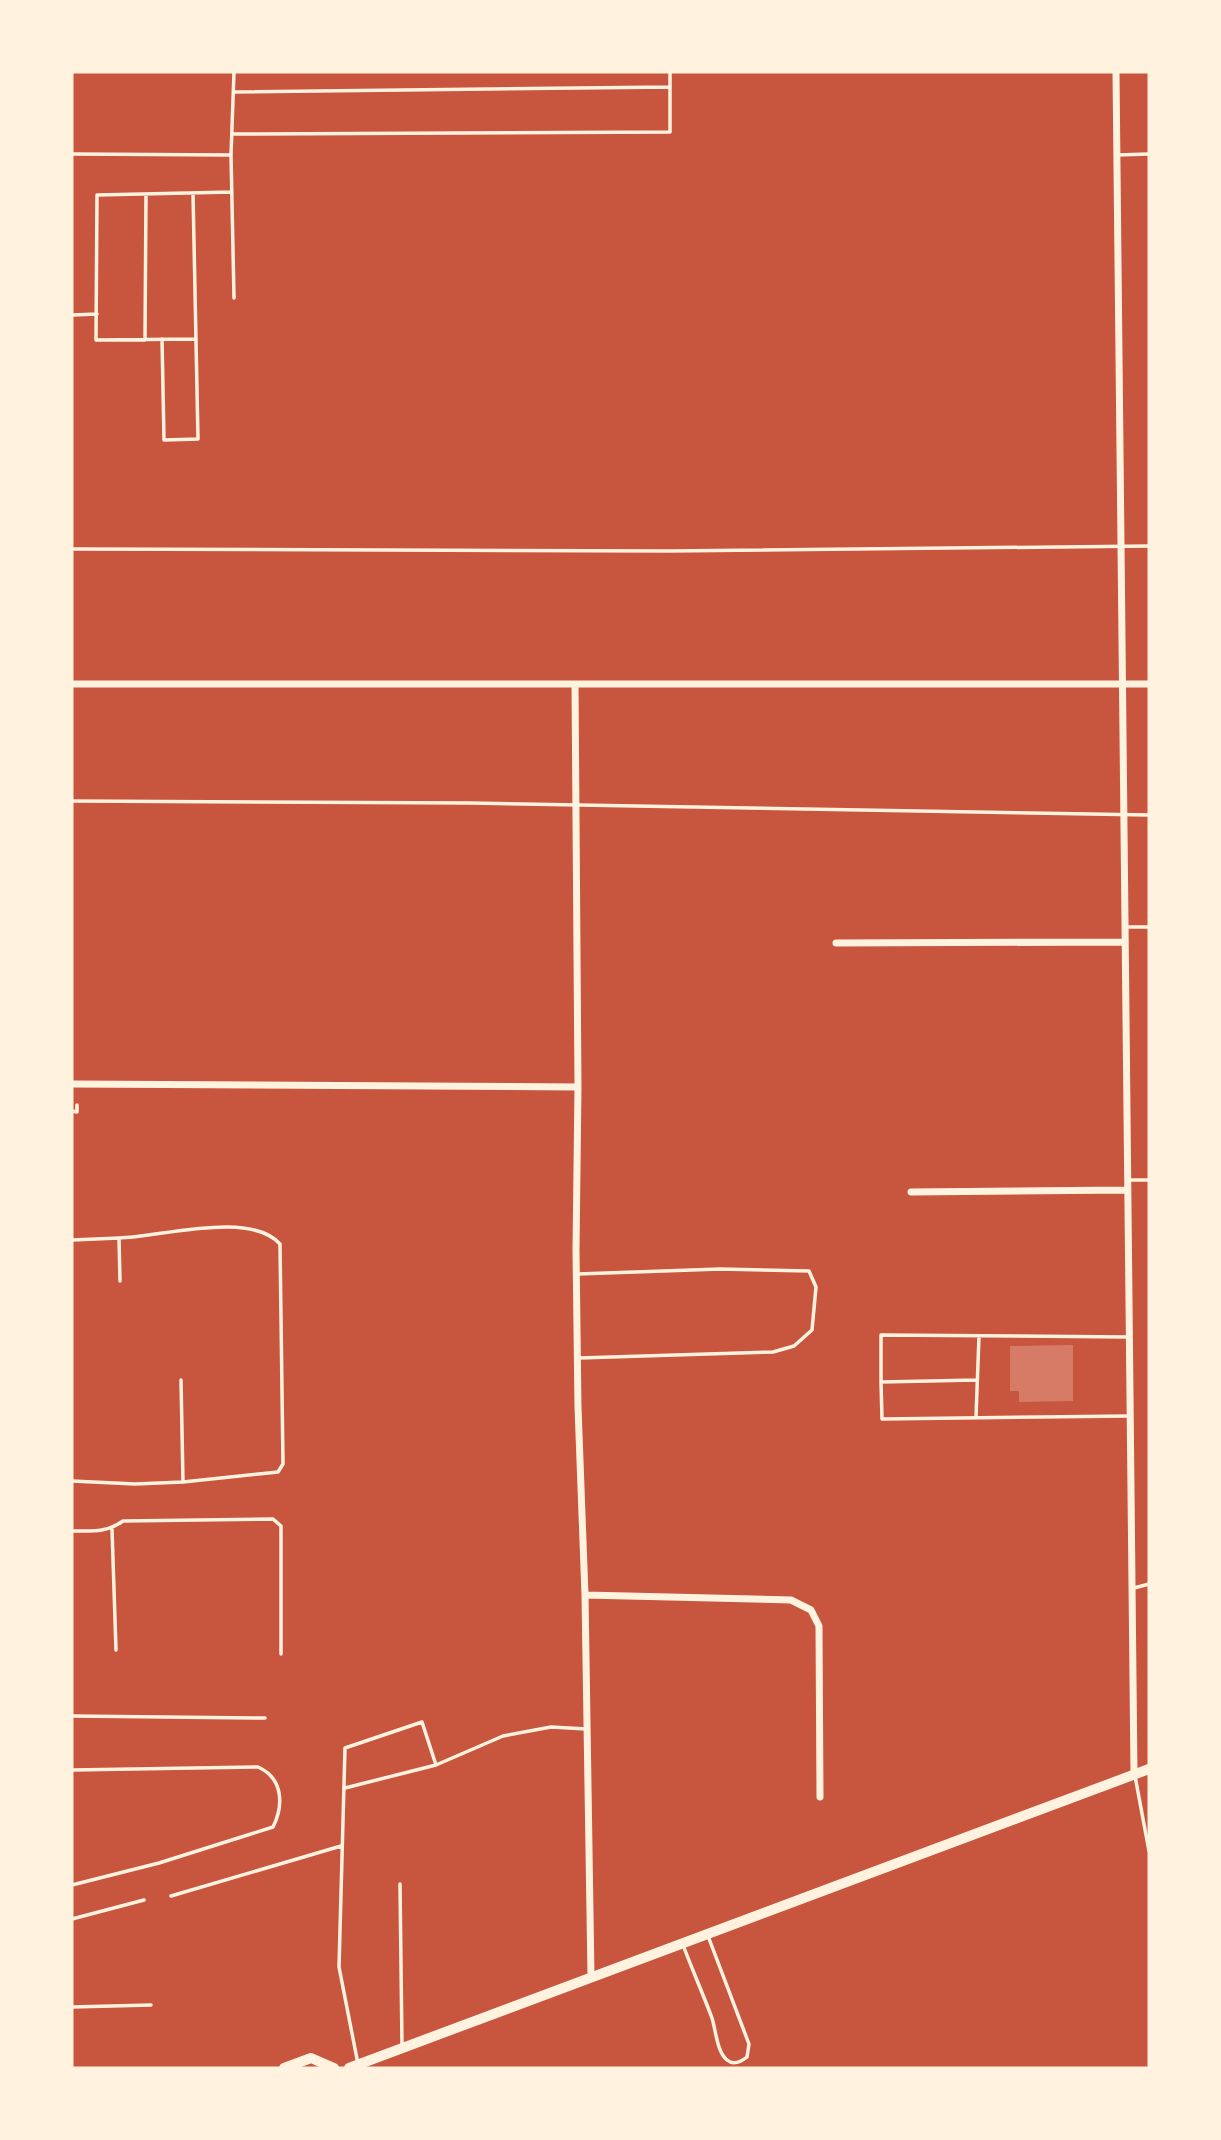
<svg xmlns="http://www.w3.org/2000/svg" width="1221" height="2140" font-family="Inter,sans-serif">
<rect width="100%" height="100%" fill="#c8553d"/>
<path fill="#d67c66" d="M1073 1345V1401L1019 1402V1391H1010V1346Z"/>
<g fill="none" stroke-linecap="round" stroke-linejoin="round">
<path stroke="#fff3e0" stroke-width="3.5" d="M72 1111 77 1112V1105"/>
<path stroke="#fff3e0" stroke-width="3.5" d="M234 72 231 155 234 298
M233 92 670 87
M232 134 670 132V72
M72 154 231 155
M1117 155 1149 154
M72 315 97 314
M162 339 164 440 198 439 193 193
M195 339 96 340 97 195 232 192
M145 340 146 195
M72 549 669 551 1149 546
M72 801 470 803 1149 815
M1127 927H1149
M1127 1180H1149
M72 1240 119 1238 120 1281
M578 1274 720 1269 809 1271 816 1287 812 1330 794 1346 773 1352 579 1358
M181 1380 183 1482
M977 1380 881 1382V1335L1128 1337
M881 1382 882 1419 1129 1416
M976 1417 979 1336
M72 1481 135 1484 183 1482 278 1472 283 1464 280 1244C249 1210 161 1237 119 1238
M112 1529 116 1650
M72 1531C92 1531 106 1533 123 1521L273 1519 281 1526V1654
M1134 1588 1149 1584
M72 1716 265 1718
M436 1765 503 1736 551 1727 587 1729
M72 1770 258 1767C283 1778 284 1805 273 1827L159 1863 72 1885
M1135 1776 1149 1851
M345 1788 436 1765 422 1722 345 1748 339 1967 358 2064
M400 1884 402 2046
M171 1896 341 1846
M72 1919 144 1900
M683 1945C692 1969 703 1994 712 2018 716 2031 717 2052 727 2060 734 2066 742 2061 747 2057L749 2044 708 1936
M72 2007 151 2005"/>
<path stroke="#fff3e0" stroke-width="7" d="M1116 72 1134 1774
M72 684H1149
M575 684 578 1087 576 1250 578 1407 585 1595 591 1977
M836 943 1124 942
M72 1084 578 1087
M911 1192 1126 1190
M585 1595 791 1600 811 1610 819 1626 820 1797"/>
<path stroke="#fff3e0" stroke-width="10" d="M284 2068 311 2058 334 2068
M349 2068 1149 1769"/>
</g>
<rect width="1221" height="2140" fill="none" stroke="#fff3e0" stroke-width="147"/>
</svg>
